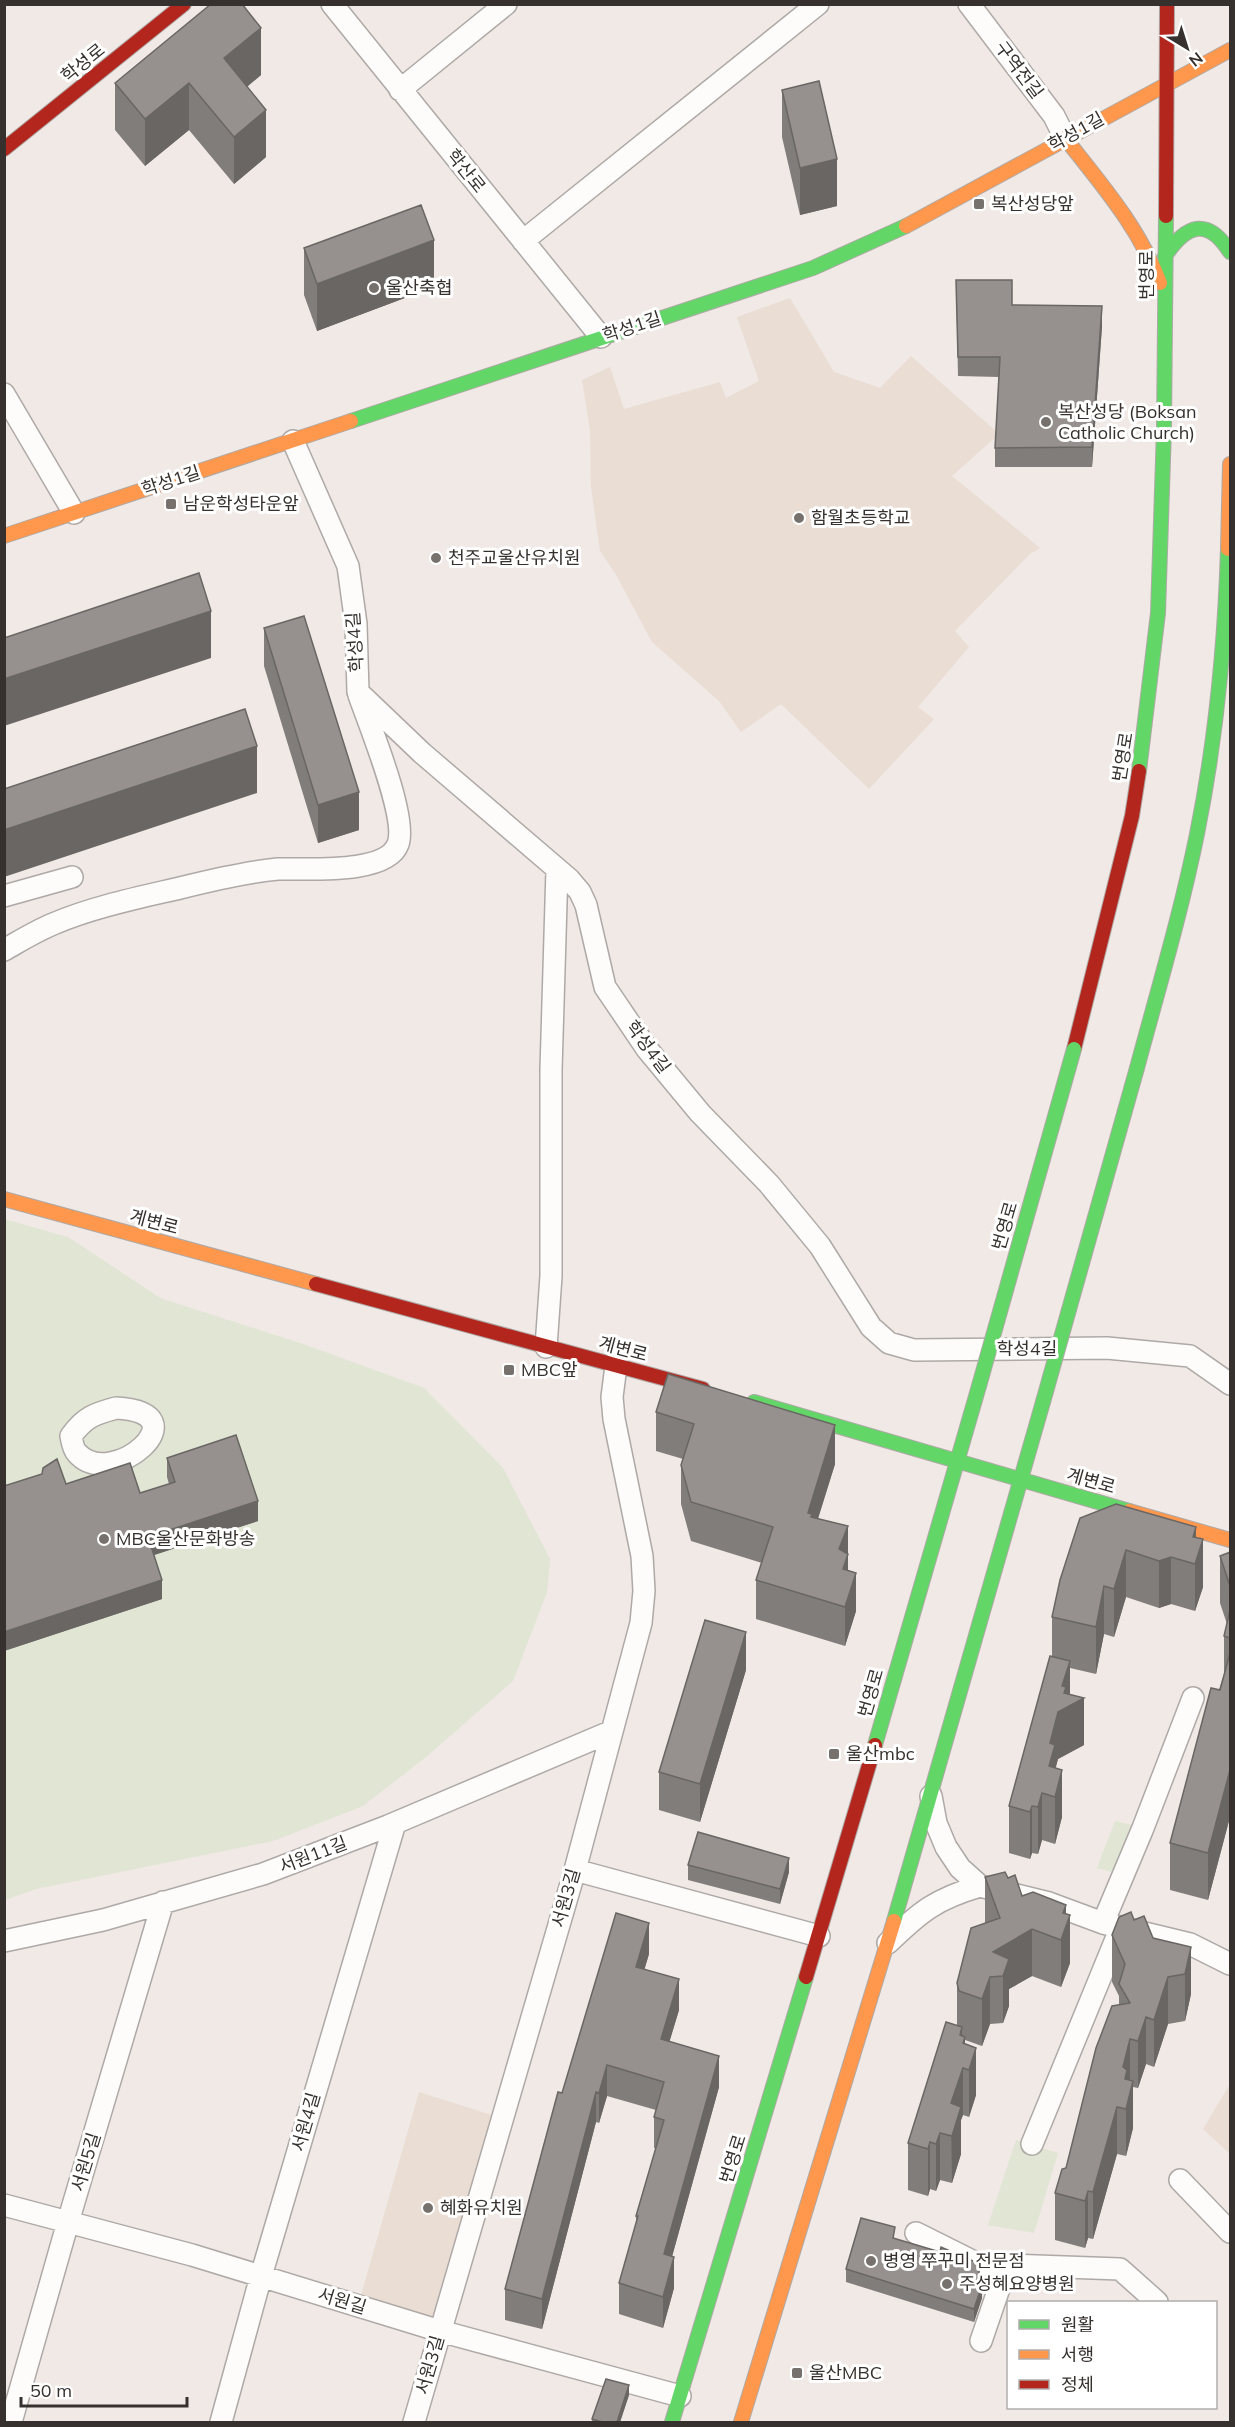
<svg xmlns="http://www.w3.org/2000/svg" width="1235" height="2427" font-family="Mulish,'Noto Sans KR',sans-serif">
<rect width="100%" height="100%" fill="#f0e9e5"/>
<path fill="#eaddd4" d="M790 298 834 372 880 388 911 356 999 434 952 476 1040 548 1030 554 955 631 969 647 918 707 934 719 869 789 781 704 741 732 719 701 652 642 615 573 600 551 591 487 590 430 582 380 610 367 624 409 720 382 726 398 759 381 737 317Z
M1230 2084V2154L1203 2129Z
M419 2092 495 2116 437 2320 360 2299Z"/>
<path fill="#e0e5d4" d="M4 1219 68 1237 160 1298 303 1344 424 1388 503 1468 550 1559 547 1592 513 1681 426 1757 363 1806 273 1841 36 1889 5 1900Z
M1115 1821 1143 1828 1126 1876 1097 1868Z
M1016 2140 1058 2153 1034 2233 988 2225Z"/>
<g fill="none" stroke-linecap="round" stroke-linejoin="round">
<defs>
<path id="street" d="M332 4 601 337
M969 4 1054 116 1065 138
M400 90 506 4
M523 241 818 4
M4 394 74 513
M293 441 348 566 356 624 358 692 422 753 569 879 580 892 586 905 605 987 647 1049 700 1113 769 1184 820 1246 871 1327 889 1343 914 1350 1107 1348 1190 1356 1230 1384
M4 896 72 877
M4 950C20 941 36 931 53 924 93 907 137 898 180 888 212 880 246 872 278 869 306 868 387 875 398 844 408 818 369 724 359 695
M546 1347 551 1276V1070L557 869
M116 1408C205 1412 111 1492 77 1453 73 1449 72 1441 71 1436 85 1417 94 1414 116 1408Z
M931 1796 936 1823 946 1847 960 1868 980 1886 1049 1903 1103 1923 1190 1944 1230 1964
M575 1870 819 1936
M1103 1923 1143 1828 1193 1698
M4 1941 103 1920 263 1874 388 1826 610 1732
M888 1943C921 1911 936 1899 980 1886
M1032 2144 1121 1927
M1180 2180 1230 2232
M4 2205 192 2255 440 2331 680 2396
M916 2233 978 2264 1120 2269 1157 2302
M981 2341 1007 2265
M11 2422 68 2222 163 1902
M221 2422 261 2276 395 1823
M414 2422 575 1870 641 1623 644 1591 642 1556 614 1419 612 1397 616 1366"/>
<path id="fast" d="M1165 256C1186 225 1207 216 1230 252
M351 421 813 268 906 226
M1139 771 1158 613 1164 429 1166 216
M1137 1068C1158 990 1181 913 1197 834 1216 740 1225 645 1228 549
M754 1402 1129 1511
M875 1745 979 1386
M894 1921 1043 1402
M672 2422 806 1977"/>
<path id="slow" d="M1065 138C1101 184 1139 227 1160 283
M906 226 1230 50
M4 536 351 421
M1228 549 1230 464
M4 1199 316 1284
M1129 1511 1230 1540
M741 2422 894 1921"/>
<path id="jam" d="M4 149 184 4
M1166 216 1167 4
M1074 1049 1132 816 1139 771
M316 1284 703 1389
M806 1977 875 1745"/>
</defs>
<use href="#street" stroke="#aea9a6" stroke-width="24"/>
<use href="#fast" stroke="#aea9a6" stroke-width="16"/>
<use href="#slow" stroke="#aea9a6" stroke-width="16"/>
<use href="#jam" stroke="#aea9a6" stroke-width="16"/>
<use href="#street" stroke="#fdfcfb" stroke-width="21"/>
<use href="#fast" stroke="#63d668" stroke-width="14"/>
<use href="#slow" stroke="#ff974d" stroke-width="14"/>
<use href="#jam" stroke="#b3261e" stroke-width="14"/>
<defs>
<path id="fast-bridge" d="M979 1386 1074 1049
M1043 1402 1137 1068"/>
</defs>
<use href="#fast-bridge" stroke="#aea9a6" stroke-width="16" stroke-linecap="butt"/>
<use href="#fast-bridge" stroke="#63d668" stroke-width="14"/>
</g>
<path fill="#817d7a" d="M261 75 247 87 266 157 234 184 189 130 145 166 115 130V83Z
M782 90 837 206 800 215 782 137Z
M304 248 434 287 317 331 304 295Z
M956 280 1012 305 1102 326 1092 467H995V448L999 377 958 376Z
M264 628 359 830 318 843 264 666Z
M656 1412 835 1464 818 1519 848 1526V1570L856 1611 845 1646 756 1619V1580L762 1563 691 1541 681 1504V1465L683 1459 656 1451Z
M167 1458 258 1521 154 1555 162 1599 4 1651V1486L66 1484 140 1493 169 1484 167 1477Z
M1080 1518 1196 1538 1203 1587 1195 1611 1171 1604 1159 1608 1126 1597 1114 1637 1104 1634 1096 1674 1070 1668V1695L1084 1745 1058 1759 1055 1768 1062 1817 1055 1844 1042 1840 1038 1854 1032 1853 1030 1859 1009 1853V1806L1052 1656V1617Z
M1230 1552V1817L1208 1900 1170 1890V1843L1224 1674V1636L1227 1624 1220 1603V1556Z
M746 1670 700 1822 659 1810V1772Z
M688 1865 789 1872 780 1904 688 1880Z
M985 1877 1008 1878 1022 1896 1066 1914 1070 1963 1061 1987 1032 1976 1009 1989V2006L1003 2023 990 2024 982 2046 965 2040V2044L976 2095 969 2117 963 2115 961 2120V2154L952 2183 940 2180 936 2191 930 2189 928 2196 908 2190V2143L957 2026V1983L985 1923Z
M1134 1920 1153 1938 1191 1947V1994L1185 2021 1168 2024 1154 2067 1146 2064 1138 2088 1133 2087V2128L1126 2156 1117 2154 1093 2239 1088 2238 1085 2248 1055 2240V2193L1066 2168 1119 2005V1996L1112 1982V1935Z
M649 1954 644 1970 679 2010 669 2042 719 2087 672 2257 674 2288 663 2328 619 2314V2283L636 2225V2216L656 2148H654V2117L656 2110 607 2096 599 2123 596 2122 542 2329 505 2320V2289L562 2093Z
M895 2239 980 2277 979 2282 982 2298 974 2322 846 2282V2269Z
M629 2395 620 2422H592V2419Z"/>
<path fill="#696663" d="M261 28V75L224 105V58Z
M189 83V130L145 166V119Z
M266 110V157L234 184V137Z
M837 159V206L800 215V168Z
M434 240V287L317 331V284Z
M1102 306V326L1092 467V447Z
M211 611V658L4 726V679Z
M257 746V793L4 877V830Z
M359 792V830L318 843V805Z
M835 1425V1464L812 1537 808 1513Z
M258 1501V1521L148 1557V1537Z
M848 1526V1592L843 1608V1577L839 1549Z
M1196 1527V1561L1203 1539V1587L1195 1611V1564L1193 1537Z
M1126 1550V1597L1114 1637V1589Z
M1171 1557V1604L1159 1608V1561Z
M856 1573V1611L845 1646V1607Z
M162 1580V1599L4 1651V1632Z
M1104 1586V1634L1096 1674V1627Z
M746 1632V1670L700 1822V1784Z
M1070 1661V1706L1084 1698V1745L1058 1759 1049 1795 1050 1743 1062 1686Z
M1230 1751V1817L1208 1900V1853Z
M1062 1770V1817L1055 1844V1797Z
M1042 1793V1840L1038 1854V1807Z
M1032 1806V1853L1030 1859V1812Z
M789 1858V1872L780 1904V1889Z
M1066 1905V1927L1070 1915V1963L1061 1987V1940L1063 1913Z
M649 1923V1954L636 1998V1967Z
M1032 1929V1976L1009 1989V2006L1003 2023V1976L993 1952Z
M1191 1947V1994L1185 2021V1974Z
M990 1977V2024L982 2046V1999Z
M1168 1977V2024L1154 2067V2020Z
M679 1979V2010L661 2070V2039Z
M1146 2017V2064L1138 2088V2041Z
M962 2027V2069L963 2043 965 2037V2068H963V2115L961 2120V2154L952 2183 951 2103 960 2035Z
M1130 2039V2086L1133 2081V2128L1126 2156V2109L1123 2067Z
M976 2048V2095L969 2117V2070Z
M719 2056V2087L664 2285V2254Z
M607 2065V2096L599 2123V2093Z
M596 2092V2122L542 2329V2299Z
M1117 2107V2154L1093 2239V2192Z
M940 2133V2180L936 2191V2144Z
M930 2142V2189L928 2196V2149Z
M1088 2191V2238L1085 2248V2201Z
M674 2257V2288L663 2328V2297Z
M982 2285V2298L974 2322V2309Z
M629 2385V2395L620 2422H617Z"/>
<path fill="#96918e" stroke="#696663" stroke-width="1.5" d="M211 4H242L261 28 224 58 266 110 234 137 189 83 145 119 115 83Z
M819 81 837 159 800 168 782 90Z
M421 205 434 240 317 284 304 248Z
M956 280H1012V305L1102 306 1092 447 995 448 1000 357H958Z
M199 573 211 611 4 679V638Z
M304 616 359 792 318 805 264 628Z
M245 709 257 746 4 830V789Z
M668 1374 835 1425 808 1513 812 1514 811 1517 848 1526 839 1549 848 1554 843 1569 856 1573 845 1607 756 1580 773 1527 691 1502 681 1465 694 1424 656 1412Z
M236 1435 258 1501 148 1537 162 1580 4 1632V1486L42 1474 43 1468 57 1459 66 1484 130 1463 140 1493 175 1482 167 1458Z
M1116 1504 1196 1527 1193 1537 1203 1539 1195 1564 1171 1557 1159 1561 1126 1550 1114 1589 1104 1586 1096 1627 1052 1617 1060 1580 1080 1518Z
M1230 1552V1586L1220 1556Z
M1230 1610V1638L1224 1636Z
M705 1620 746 1632 700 1784 659 1772Z
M1230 1653V1770L1208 1853 1170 1843 1211 1688 1220 1690Z
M1050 1656 1070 1661 1062 1686 1066 1687 1064 1693 1084 1698 1058 1712 1050 1743 1055 1745 1049 1766 1062 1770 1055 1797 1042 1793 1038 1807 1032 1806 1030 1812 1009 1806Z
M698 1832 789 1858 780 1889 688 1865Z
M1005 1872 1008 1878 1015 1875 1022 1896 1033 1892 1066 1905 1063 1913 1070 1915 1061 1940 1032 1929 993 1952 1009 1959 1003 1976 990 1977 982 1999 959 1991 957 1983 971 1928 1000 1918 985 1877Z
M1131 1912 1134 1920 1144 1916 1153 1938 1191 1947 1185 1974 1168 1977 1154 2020 1146 2017 1138 2041 1130 2039 1123 2067 1127 2070 1125 2079 1133 2081 1126 2109 1117 2107 1093 2192 1088 2191 1085 2201 1055 2193 1062 2169 1066 2168 1096 2048 1112 2006 1130 2003 1119 1984 1125 1964 1112 1935 1119 1917Z
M616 1913 649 1923 636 1967 679 1979 661 2039 719 2056 664 2254 674 2257 663 2297 619 2283 638 2216H636L664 2120 654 2117 664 2082 607 2065 599 2093 596 2092 542 2299 505 2289 558 2092 562 2093Z
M946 2022 962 2027 960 2035 965 2037 963 2043 976 2048 969 2070 963 2068 951 2103 961 2107 952 2136 940 2133 936 2144 930 2142 928 2149 908 2143Z
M861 2218 895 2227 893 2238 940 2252 941 2247 980 2264 978 2281 982 2285 974 2309 846 2269Z
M606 2379 629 2385 617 2422H602L592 2419Z"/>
<g fill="#77716e" stroke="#fff" stroke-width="2">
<rect x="973" y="198" width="12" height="12" rx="3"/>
<circle cx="374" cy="288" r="6"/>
<circle cx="1046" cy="422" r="6"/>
<rect x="165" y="498" width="12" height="12" rx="3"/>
<circle cx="799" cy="518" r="6"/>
<circle cx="436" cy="558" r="6"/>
<rect x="503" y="1364" width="12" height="12" rx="3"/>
<circle cx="104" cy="1539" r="6"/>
<rect x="828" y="1748" width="12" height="12" rx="3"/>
<circle cx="428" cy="2208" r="6"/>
<circle cx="871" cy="2261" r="6"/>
<circle cx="947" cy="2284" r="6"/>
<rect x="791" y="2367" width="12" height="12" rx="3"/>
</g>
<g text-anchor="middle" stroke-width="6" stroke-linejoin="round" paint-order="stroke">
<g font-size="18" fill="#36312e" stroke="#fff">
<text transform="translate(83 63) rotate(-39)" y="6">학성로</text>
<text transform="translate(1019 70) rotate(53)" y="6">구역전길</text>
<text transform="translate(1076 132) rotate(-29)" y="6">학성1길</text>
<text transform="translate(466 171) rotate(51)" y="6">학산로</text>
<text transform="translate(1147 275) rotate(-90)" y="6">번영로</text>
<text transform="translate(632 327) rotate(-18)" y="6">학성1길</text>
<text transform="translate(171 481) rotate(-18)" y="6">학성1길</text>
<text transform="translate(355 642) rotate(-94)" y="6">학성4길</text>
<text transform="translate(1123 757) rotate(-81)" y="6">번영로</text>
<text transform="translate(648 1047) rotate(53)" y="6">학성4길</text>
<text transform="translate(154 1222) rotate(15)" y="6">계변로</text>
<text transform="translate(1005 1226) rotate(-74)" y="6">번영로</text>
<text transform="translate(623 1349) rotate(15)" y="6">계변로</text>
<text x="1027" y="1355">학성4길</text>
<text transform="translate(1091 1481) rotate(16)" y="6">계변로</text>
<text transform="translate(871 1693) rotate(-74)" y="6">번영로</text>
<text transform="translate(313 1855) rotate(-21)" y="6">서원11길</text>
<text transform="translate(566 1898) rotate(-74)" y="6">서원3길</text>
<text transform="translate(306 2122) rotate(-74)" y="6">서원4길</text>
<text transform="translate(733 2159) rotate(-73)" y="6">번영로</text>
<text transform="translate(86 2162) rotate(-73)" y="6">서원5길</text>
<text transform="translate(342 2301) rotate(17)" y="6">서원길</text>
<text transform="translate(430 2365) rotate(-74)" y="6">서원3길</text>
</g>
<g font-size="18" fill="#36312e" stroke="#fff" text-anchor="start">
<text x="991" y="210">복산성당앞</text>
<text x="386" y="294">울산축협</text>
<text x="1058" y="418">복산성당 (Boksan<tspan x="1058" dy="21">Catholic Church)</tspan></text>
<text x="183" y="510">남운학성타운앞</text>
<text x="811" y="524">함월초등학교</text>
<text x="448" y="564">천주교울산유치원</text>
<text x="521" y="1376">MBC앞</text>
<text x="116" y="1545">MBC울산문화방송</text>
<text x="846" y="1760">울산mbc</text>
<text x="440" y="2214">혜화유치원</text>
<text x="883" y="2267">병영 쭈꾸미 전문점</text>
<text x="959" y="2290">주성혜요양병원</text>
<text x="809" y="2379">울산MBC</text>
</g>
</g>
<rect width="1235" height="2427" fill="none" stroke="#36312e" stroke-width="12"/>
<rect x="1007" y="2301" width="210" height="108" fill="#ffffff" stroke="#afadab" stroke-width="1.5"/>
<rect x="1019" y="2320" width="30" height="9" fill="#63d668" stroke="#afadab" stroke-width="1.5"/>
<text x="1061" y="2331" font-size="18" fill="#36312e">원활</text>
<rect x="1019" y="2350" width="30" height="9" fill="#ff974d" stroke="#afadab" stroke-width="1.5"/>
<text x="1061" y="2361" font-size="18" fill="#36312e">서행</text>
<rect x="1019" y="2380" width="30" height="9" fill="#b3261e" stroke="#afadab" stroke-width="1.5"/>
<text x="1061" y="2391" font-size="18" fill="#36312e">정체</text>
<g transform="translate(1187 48) rotate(142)" stroke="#ffffff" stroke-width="4.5" paint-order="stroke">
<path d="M0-4.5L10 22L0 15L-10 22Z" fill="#36312e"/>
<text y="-9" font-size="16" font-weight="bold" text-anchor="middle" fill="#36312e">N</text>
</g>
<path d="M21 2397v9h166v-9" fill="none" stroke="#36312e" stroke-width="3"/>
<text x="30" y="2397" font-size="18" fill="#36312e" stroke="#ffffff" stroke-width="4.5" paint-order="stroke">50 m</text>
</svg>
